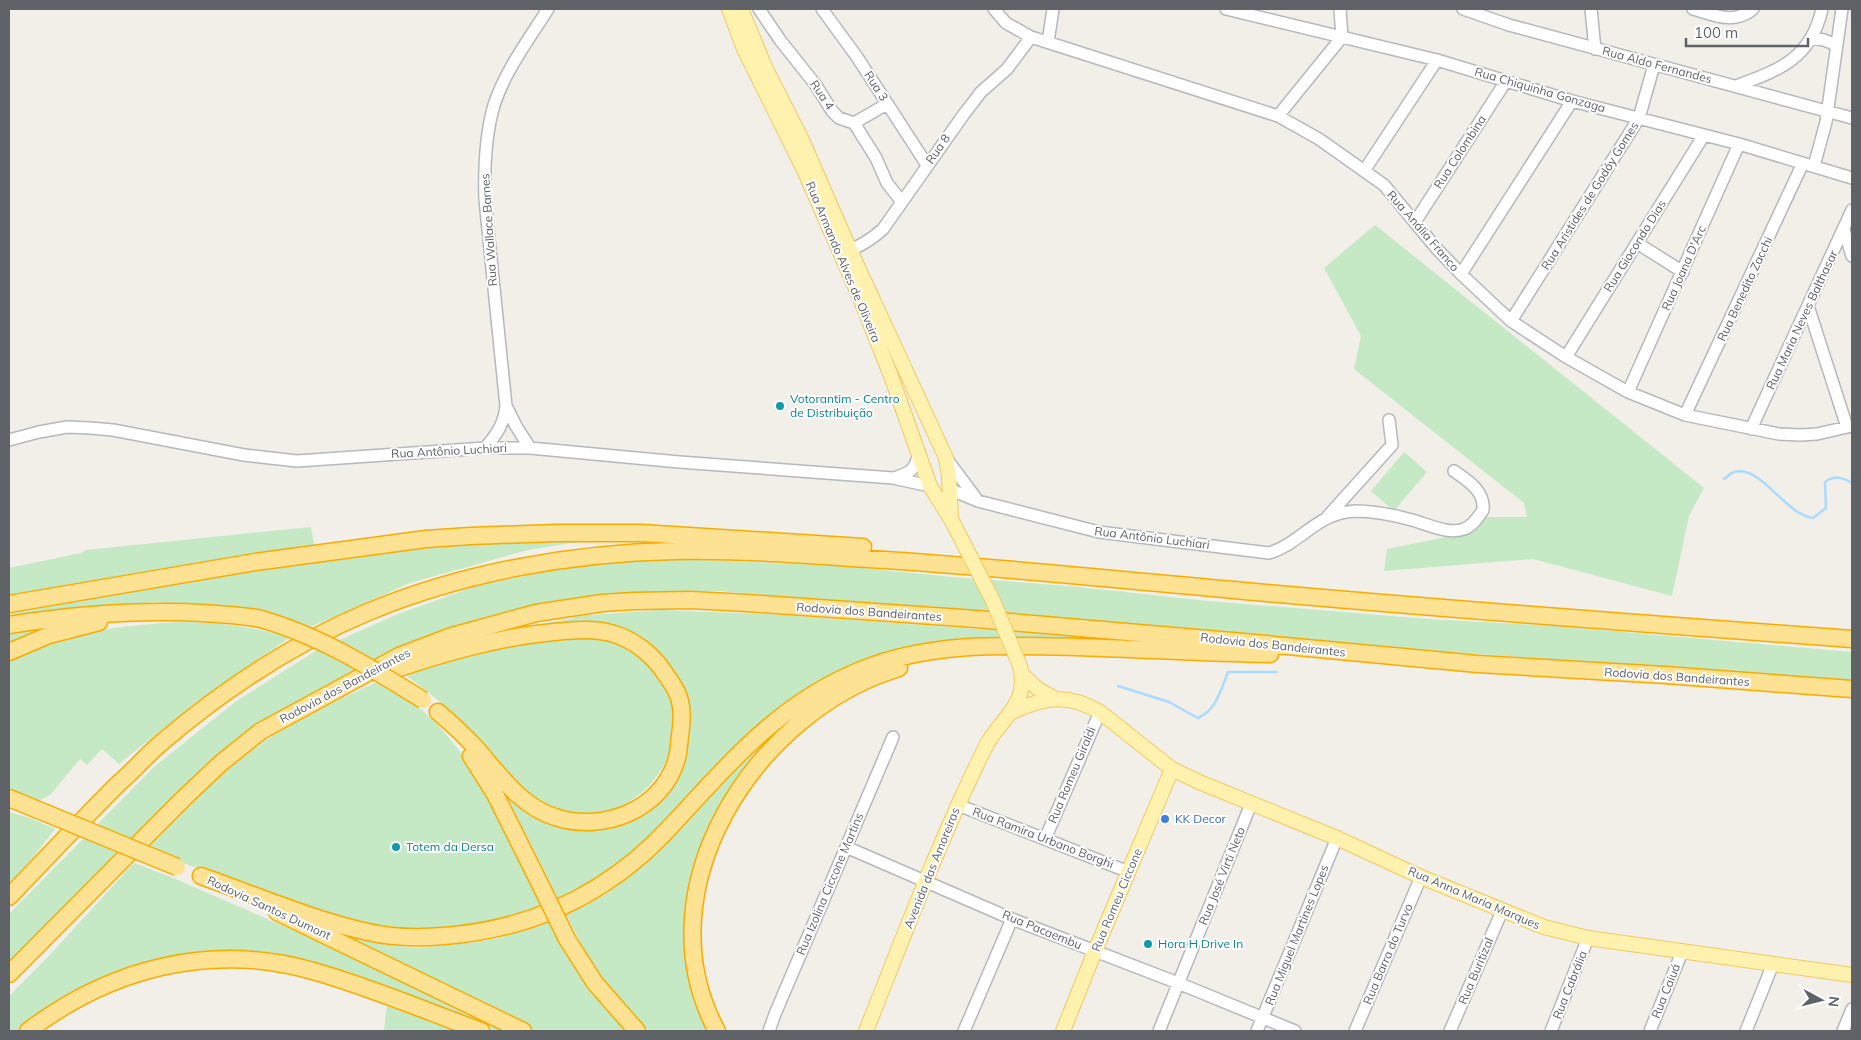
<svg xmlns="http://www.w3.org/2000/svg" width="1861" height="1040" font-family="Mulish,sans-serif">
<rect width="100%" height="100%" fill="#f1efe8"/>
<path fill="#c5e8c5" d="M1375 225 1704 488 1689 516 1672 596 1533 559 1384 571 1387 549 1461 534 1484 517H1527L1524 503 1354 369 1361 336 1324 268Z
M1404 452 1427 472 1394 511 1371 491Z
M311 527 314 545 9 597V568L81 553 86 550Z
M590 540 528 550 410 583 308 628 233 608 156 602 80 607 9 617V610L128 588 447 544Z
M662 558 842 566 952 577 1069 586 1208 601 1428 619 1555 626 1852 652V683L1665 667 1363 646 719 591C687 591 655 591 623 594 510 604 416 635 317 690 291 705 263 721 239 739 193 773 154 817 115 858 81 894 44 929 9 965V914L154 767 235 702 317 650 398 614 482 584 567 568 616 561Z
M661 610 767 614 989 630 1015 631 1019 628 1149 644 1017 641 842 671 799 693 779 708 756 729 649 839 626 858 590 882 558 898 502 787 594 830 611 828 626 822 684 759 689 740 690 720 686 699 646 643 530 628 529 626 574 618 575 616Z
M185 622C222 623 253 626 289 638L195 703 119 764 102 749 87 765 80 759 51 794 38 802 9 791V661C63 631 124 625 185 622Z
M42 628 9 643V631Z
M567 636C581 637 598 636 612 641 621 643 635 650 642 656 647 660 650 666 654 671 658 676 663 680 665 686 694 741 652 809 592 813 579 814 563 813 551 807 515 790 495 755 467 727 447 706 424 689 401 671L471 652Z
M377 682C392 690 408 698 421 709 443 728 460 751 477 775L544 909 461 929H385L305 907 144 849C186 806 231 762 282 730 312 711 345 697 377 682Z
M798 713 763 753 692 891 713 1031H650C613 999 587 958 566 914 583 906 601 898 616 887 683 836 732 765 798 713Z
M9 812 30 818 55 829 34 856 9 884Z
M134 863 171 877 336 949 506 1031H496L342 975 195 956 30 1023 19 1031H9V996L46 959Z
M550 921 628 1031H536L498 1014 337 933 386 945 418 948 452 945 497 939Z
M387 1002 468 1031H384Z"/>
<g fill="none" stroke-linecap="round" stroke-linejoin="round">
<path stroke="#aadaff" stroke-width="2.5" d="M1724 479C1727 477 1731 473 1734 472 1762 465 1784 514 1813 518L1826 508 1825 482C1835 475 1842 477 1852 483
M1118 686 1169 702 1198 718C1216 710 1221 690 1228 672H1276"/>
<defs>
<path id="minor" d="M759 9 780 40 815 84 832 111 839 118 854 123 876 158 887 183 902 202
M822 9 857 57 927 165
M994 9 1006 23 1031 37 1278 116 1319 139 1384 185 1437 249 1461 274 1511 321 1566 357 1628 392 1685 415 1779 434 1800 435 1817 434 1852 426
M1226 9 1437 60 1572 101 1739 144 1852 178
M1463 9 1509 25 1852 118
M1591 9 1595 49
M1693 9C1714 15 1734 25 1753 9
M1811 38 1824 40 1836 45
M1048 42 1053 9
M1736 86C1779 70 1811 59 1822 9
M1278 116 1342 37 1340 9
M854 123 887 104
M1814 166 1826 122 1842 9
M1364 171 1437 60
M1415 222 1506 81
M1844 230 1852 256
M1637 243 1683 272
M843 253C857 248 872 239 883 229L964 114 981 92 1007 69 1031 37
M1461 274 1572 101
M1808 306 1847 427
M1511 321 1639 118 1654 65
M1566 357 1704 135
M1628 392 1739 144
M506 406 516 426 530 448
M1685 415 1803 163
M1751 429 1852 210
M9 440 39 432 67 427 90 428 113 430 244 455 297 461 485 448H530L679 462 893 478 930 486
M485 448C497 434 504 424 506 406L485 200C484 169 485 136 494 105 505 71 529 39 548 9
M946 458 978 501
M894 478C911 473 916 469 919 452
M949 489 978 501 1099 532 1269 553C1302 543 1316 513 1355 511 1373 511 1394 515 1412 520 1427 524 1449 535 1464 529 1473 526 1478 517 1483 510 1485 491 1468 481 1454 471
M1328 516 1392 445 1389 420
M958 805 1129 872
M1045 839 1100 712
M846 847 1012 919 1178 983 1295 1031
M769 1031 775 1014 893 737
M964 1031 1012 919
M1159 1031 1251 804
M1257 1031 1337 838
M1355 1031 1421 877
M1450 1031 1502 911
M1551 1031 1588 938
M1650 1031 1682 952
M1746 1031 1773 964
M1843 1031 1852 1009"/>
<path id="major" d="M729 9 744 49 804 170 860 298 891 376 930 486 952 521
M741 9 765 67 802 140 850 250 946 458 949 477 951 518
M1022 674 1038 689 1054 698
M1012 712C1044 697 1068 693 1100 712L1172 769 1199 782 1337 838 1421 877 1544 927 1588 938 1852 975
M866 1031C904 936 940 838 986 746 1001 717 1030 705 1020 666
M1063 1031 1095 951 1172 769"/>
<path id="highway" d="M9 604 255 562 426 539 470 536 556 533H641L863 547
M9 625C91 612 174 607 257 618
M9 652 49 635 99 622
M390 671C444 653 498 637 554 632 574 630 596 628 614 634 634 640 653 655 664 672 669 679 675 687 678 695 683 707 682 723 680 736 679 743 679 751 677 758 663 810 603 833 555 817 519 806 498 772 474 746 463 734 451 723 438 712
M471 756 495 794 543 890
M9 798 31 807
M201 876C255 895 313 920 368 932 393 938 419 938 444 936 535 929 610 893 672 825 731 762 778 704 861 670 929 642 1003 645 1076 647 1141 649 1205 653 1270 654
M9 897C45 859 81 821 118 784 133 771 146 756 161 743 222 691 294 643 368 612 464 572 572 553 675 551 734 550 793 554 852 558 980 565 1107 579 1234 590 1440 609 1646 624 1852 639
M277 912 523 1031
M567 939 595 983 637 1031
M9 974 184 798 221 763 261 731 399 656 452 636 536 613 602 603 634 601 691 600 747 603 976 619 1244 642 1478 664 1665 675 1852 689
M28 1031C111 968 211 942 313 971 370 987 426 1011 481 1031
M717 1031C640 889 756 711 899 668"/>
</defs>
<use href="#minor" stroke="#b5b8bc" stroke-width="14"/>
<use href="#major" stroke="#f2c960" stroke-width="16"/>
<use href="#highway" stroke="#f9ab00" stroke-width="19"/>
<use href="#minor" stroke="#fff" stroke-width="11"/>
<use href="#major" stroke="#fff2af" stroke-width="14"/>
<use href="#highway" stroke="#fde293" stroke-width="16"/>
<defs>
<path id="major-bridge" d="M952 521 993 601 1020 666"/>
<path id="highway-bridge" d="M257 618C317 634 370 667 423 700
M31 807 177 867
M543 890 567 939"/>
</defs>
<use href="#major-bridge" stroke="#f2c960" stroke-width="16" stroke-linecap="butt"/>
<use href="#highway-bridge" stroke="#f9ab00" stroke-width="19" stroke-linecap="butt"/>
<use href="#major-bridge" stroke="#fff2af" stroke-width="14"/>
<use href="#highway-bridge" stroke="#fde293" stroke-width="16"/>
</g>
<g fill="#0f9aa8" stroke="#fff" stroke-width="2">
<circle cx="780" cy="406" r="5"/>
<circle cx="396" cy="847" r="5"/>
<circle cx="1148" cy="944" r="5"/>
</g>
<circle fill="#3f7fe0" stroke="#fff" stroke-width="2" cx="1165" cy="819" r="5"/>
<g text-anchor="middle" stroke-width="4" stroke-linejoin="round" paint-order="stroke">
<g font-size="12" fill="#5f6368" stroke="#fff">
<text transform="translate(1657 65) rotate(15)" y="4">Rua Aldo Fernandes</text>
<text transform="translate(876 86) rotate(57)" y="4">Rua 3</text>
<text transform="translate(1540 90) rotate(16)" y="4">Rua Chiquinha Gonzaga</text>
<text transform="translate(822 95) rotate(56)" y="4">Rua 4</text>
<text transform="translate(938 149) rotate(-55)" y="4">Rua 8</text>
<text transform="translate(1460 152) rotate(-57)" y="4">Rua Colombina</text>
<text transform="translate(1590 196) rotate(-58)" y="4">Rua Aristides de Godóy Gomes</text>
<text transform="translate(489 230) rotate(-94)" y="4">Rua Wallace Barnes</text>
<text transform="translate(1423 231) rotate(49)" y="4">Rua Anália Franco</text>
<text transform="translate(1635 246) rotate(-58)" y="4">Rua Giocondo Dias</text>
<text transform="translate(843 262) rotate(67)" y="4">Rua Armando Alves de Oliveira</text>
<text transform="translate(1684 268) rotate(-66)" y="4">Rua Joana D'Arc</text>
<text transform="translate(1745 289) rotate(-65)" y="4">Rua Benedito Zacchi</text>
<text transform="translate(1802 320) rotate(-65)" y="4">Rua Maria Neves Balthasar</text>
<text transform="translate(449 451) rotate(-3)" y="4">Rua Antônio Luchiari</text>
<text transform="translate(1152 538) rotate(7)" y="4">Rua Antônio Luchiari</text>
<text transform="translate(869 612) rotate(4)" y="4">Rodovia dos Bandeirantes</text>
<text transform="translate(1273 645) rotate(6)" y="4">Rodovia dos Bandeirantes</text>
<text transform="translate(1677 677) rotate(4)" y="4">Rodovia dos Bandeirantes</text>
<text transform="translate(345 686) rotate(-28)" y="4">Rodovia dos Bandeirantes</text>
<text transform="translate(1072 775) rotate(-67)" y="4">Rua Romeu Giraldi</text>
<text transform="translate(1043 838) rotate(21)" y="4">Rua Ramira Urbano Borghi</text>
<text transform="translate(932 868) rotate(-68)" y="4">Avenida das Amoreiras</text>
<text transform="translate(1222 876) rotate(-68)" y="4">Rua José Virti Neto</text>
<text transform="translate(830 884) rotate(-67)" y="4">Rua Izolina Ciccone Martins</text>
<text transform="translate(1474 898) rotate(23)" y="4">Rua Anna Maria Marques</text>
<text transform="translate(1117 900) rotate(-67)" y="4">Rua Romeu Ciccone</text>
<text transform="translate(269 908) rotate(25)" y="4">Rodovia Santos Dumont</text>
<text transform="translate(1042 930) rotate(22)" y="4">Rua Pacaembu</text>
<text transform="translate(1297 935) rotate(-68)" y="4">Rua Miguel Martines Lopes</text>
<text transform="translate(1388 954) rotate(-67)" y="4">Rua Barra do Turvo</text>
<text transform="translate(1476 971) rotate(-67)" y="4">Rua Buritizal</text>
<text transform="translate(1570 985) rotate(-68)" y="4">Rua Cabrália</text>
<text transform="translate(1666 991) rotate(-68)" y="4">Rua Caiuá</text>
</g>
<g font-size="12" fill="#0d838f" stroke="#fff" text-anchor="start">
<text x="790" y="403">Votorantim - Centro<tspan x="790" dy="14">de Distribuição</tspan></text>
<text x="406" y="851">Totem da Dersa</text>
<text x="1158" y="948">Hora H Drive In</text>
</g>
<g font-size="12" fill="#366cbe" stroke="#fff" text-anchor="start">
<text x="1175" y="823">KK Decor</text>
</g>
</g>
<rect width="1861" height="1040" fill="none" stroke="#5f6368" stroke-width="20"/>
<g transform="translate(1821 1000) rotate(97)" stroke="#ffffff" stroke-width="4" paint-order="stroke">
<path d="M0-4L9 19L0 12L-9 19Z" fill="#5f6368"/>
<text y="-8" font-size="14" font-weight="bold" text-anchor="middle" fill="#5f6368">N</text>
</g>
<path d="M1686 38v8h122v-8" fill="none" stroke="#5f6368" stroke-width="2.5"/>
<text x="1694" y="38" font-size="15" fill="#5f6368" stroke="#ffffff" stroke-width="4" paint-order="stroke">100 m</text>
</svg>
